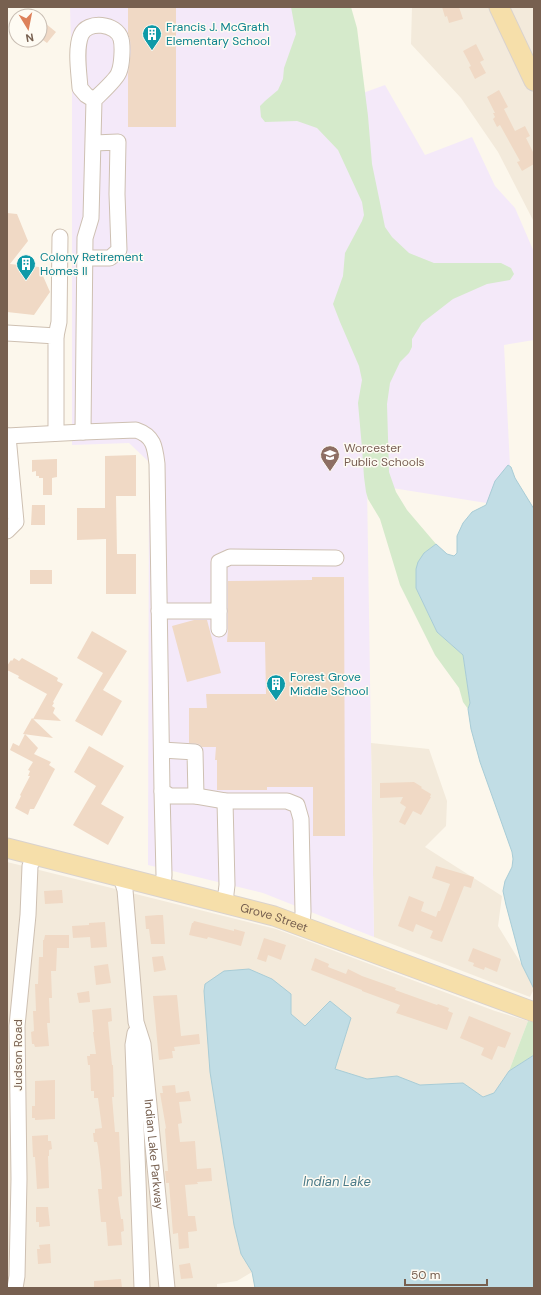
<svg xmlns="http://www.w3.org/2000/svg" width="541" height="1295" font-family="'DM Sans',sans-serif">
<rect width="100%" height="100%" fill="#fcf7ec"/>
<path fill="#f3eadb" d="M412 7H534V222L498 152 461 98 411 44Z
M371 743 429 749 447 801 446 826 425 847 502 896 498 926 522 965 534 989 530 997 374 937Z
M7 862 276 929 495 1011 528 1021 509 1071 494 1093 483 1097 463 1083 420 1085 397 1076 367 1079 335 1069 351 1018 330 1001 305 1027 291 1014V994L241 1254 252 1272 237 1281 217 1284V1288H7Z"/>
<path fill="#f4e9f9" d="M70 7H343L363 93 385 85 425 155 472 137 495 186 515 208 534 252V340L504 345 512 507 367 484 374 937 263 893 148 865 149 462 129 443 72 445V74Z"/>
<path fill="#d5eacb" d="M291 7H351L357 28 368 116 372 164 385 227 392 237 409 253 434 263H501L511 268 514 274 510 280 487 284 453 299 422 323 412 339V347L409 353 400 362 390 383 387 404 389 472 396 492 407 510 436 544 424 553 416 588 437 632 463 655 470 703 468 709 463 702 459 688 435 655 400 585 380 519 368 499 366 492 364 477 362 448 358 403 362 380 359 366 340 322 333 304 343 276 345 253 362 221 364 215 362 202 338 150 317 128 297 121 265 122 261 117 260 106 265 101 278 90 283 79 284 68 296 34Z
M528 1021 534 1022V1055L509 1071Z"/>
<path fill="#c1dde5" stroke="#a8ccd6" d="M508 465 511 467 515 478 534 509V989L522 965 506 905 503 891 505 881 512 867 513 859 512 852 480 762 471 729 468 709 470 703 463 655 437 632 416 588V569L418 562 424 553 436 544 447 554 454 556 457 553V536L463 523 472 512 486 505 495 481Z
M249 969 272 979 291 994V1014L305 1026 330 1001 351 1018 335 1069 367 1079 397 1076 420 1085 463 1083 483 1097 494 1093 509 1071 534 1055V1288H255L252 1272 241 1254 234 1225 210 1072 204 991 205 984 224 971Z"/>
<path fill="#f0d9c5" d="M128 7H176V127H128V74L131 51 130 40 128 33Z
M442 7H459L463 19 449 23 447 16 445 17Z
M40 19 56 32 47 43 40 38Z
M476 44 484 60 480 62 486 73 475 79 469 67 471 66 463 51Z
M499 90 508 107 504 109 515 131 525 126 530 136 526 138 534 154V164L522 171 517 162 520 161 500 125 497 127 493 119 495 117 493 113H495L487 97Z
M7 213 17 214 28 241 10 264 39 267 50 292 34 315 7 312Z
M136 455V496H116L117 554H136V594H106V539L77 540V508H105V456Z
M57 459V477L52 478V495H43V478H39V476H36V471L32 472V460Z
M32 505H45V525H31Z
M30 570H52V584H30Z
M312 577H344L345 836H313V787H267V790H217V760H215L216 747H202L199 744 189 743V708H207L206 694H266L265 642H227L228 629V581L312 580Z
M194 620H207L221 673 187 682 172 626Z
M92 631 127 651 103 690 122 701 102 736 75 721 103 673 77 658Z
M14 658 19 661 22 658 58 678 57 681 63 684 53 702 54 703 52 706 55 708 53 713 61 721 33 719 47 694 18 678 19 676 7 670V666L11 660 12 661Z
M32 718 53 738 23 734Z
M25 734 38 748 34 754 51 762 49 765 55 769 34 809H30L28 815 15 808 21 796 20 795 30 776H28L30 771 28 770 33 762 10 750 13 743 19 746Z
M89 746 124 766 101 804 124 817 108 845 73 825 96 786 74 772Z
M414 782 422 787 421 788 431 794 430 797H431L421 815 413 811 405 825 399 822 406 807 400 803 403 797 380 798V783Z
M436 866 474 877 471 888 464 886 442 942 430 938 433 931 416 924 413 932 398 926 409 896 424 902 421 911 436 917 438 911H440L450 884 432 878Z
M62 890 63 903 45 904 44 891Z
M158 915H163L165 944H151L149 929H146L145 916Z
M194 921 234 931V929L245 932 241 946 208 937 207 939 189 935 192 923H193Z
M105 922 107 947 91 948 90 937 73 938 72 926 89 925V923Z
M45 935H69V948H57L56 971H51L52 998H49L50 1023H47L49 1046 35 1047 34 1044H32L31 1032 34 1031 33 1011H36L35 984H38L39 957H43V940H44Z
M264 938 286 945 281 960 268 955 266 962 257 959Z
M473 948 501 959 497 972 485 967 484 970 473 966 474 963 468 961Z
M163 956 166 970 154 972 152 957Z
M315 958 329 964 328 967 346 974 348 969 362 976 396 988 395 990 437 1005 438 1004 449 1008 448 1011 453 1013 447 1030 396 1013 400 1005 362 991V990L311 970Z
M108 964 111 983 96 985 94 966Z
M89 991 90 1002 79 1003 77 993Z
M177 995 181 1036 199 1034 200 1044 174 1047 175 1051H172L173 1058 159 1060 153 996Z
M111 1008 112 1021 108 1022 112 1065H113L114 1097H112L115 1132H119L122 1196 118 1197 121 1219H123L124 1231 121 1232 122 1245 108 1246 106 1222H101L98 1189H102L101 1172 98 1147 97 1142H94L93 1133H95V1129L102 1128 98 1098H94V1091H91L90 1065H88L87 1056H90V1054H96L93 1032H94L92 1010Z
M469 1016 511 1033 505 1048 498 1046 492 1060 481 1055 484 1048 460 1038Z
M55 1080V1119L35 1120V1118H32V1106H35V1081Z
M175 1085 176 1093 189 1091 191 1101 179 1102 182 1123 178 1124 180 1142 195 1141 197 1169 211 1168 212 1181 197 1182 198 1184 185 1185 188 1216H195L197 1231 188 1232 189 1248 179 1249 178 1233 173 1234 169 1183H166L165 1171H168L165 1129 166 1128 160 1093H163L162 1086Z
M48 1135V1141H51L52 1149 49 1150V1156H48L49 1188 37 1189 35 1157H33L32 1136Z
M36 1207H48L50 1226 39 1227V1222H36Z
M50 1244 51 1263 38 1264 37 1249H40L39 1245Z
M190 1263 193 1278 181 1279 179 1265Z
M121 1279 122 1288H94V1281Z"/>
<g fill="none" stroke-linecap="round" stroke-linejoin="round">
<defs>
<g id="minor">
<path d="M94 100 86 95 80 88C79 73 75 49 81 35 87 20 117 23 121 39 123 46 122 65 119 72 117 79 100 94 94 100L91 218 85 238 83 432 136 430C154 436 155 447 157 464L162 791 170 796H196L225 801H287L297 805 301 819 303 912 302 925"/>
<path d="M85 258H110L119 250 117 194 118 142 94 143"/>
<path d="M7 333 56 336V433"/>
<path d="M56 336 59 322 60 237"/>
<path d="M7 436 83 432"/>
<path d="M7 531 16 522 8 436"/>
<path d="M159 611H219"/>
<path d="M219 629V562L230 557 336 558"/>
<path d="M162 750 195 752 196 796"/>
<path d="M162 791 164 875 163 887"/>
<path d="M225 801 227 885 225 902"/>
<path id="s1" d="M121 877 125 890 136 1022 143 1044 167 1288"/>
<path d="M135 1033 133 1045 142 1288"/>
<path d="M15 1288 17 1276 19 1179 17 1026 28 915 30 866 35 855"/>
</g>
<g id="major">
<path d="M499 7 534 81"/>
<path id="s2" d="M7 848 274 916 534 1012"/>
</g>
</defs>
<use href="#minor" stroke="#cec0b2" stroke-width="17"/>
<use href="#major" stroke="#d9d2ce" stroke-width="21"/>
<use href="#minor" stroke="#fff" stroke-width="15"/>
<use href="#major" stroke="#f6dfaa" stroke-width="19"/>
</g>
<defs>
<symbol id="building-pin" viewBox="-11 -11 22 30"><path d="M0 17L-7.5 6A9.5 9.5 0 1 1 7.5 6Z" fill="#0f9aa8" stroke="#fefbf3"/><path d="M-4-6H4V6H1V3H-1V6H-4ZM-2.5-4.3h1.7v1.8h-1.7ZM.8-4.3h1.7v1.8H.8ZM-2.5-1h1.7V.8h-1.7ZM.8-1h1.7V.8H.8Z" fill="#fff"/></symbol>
<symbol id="school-pin" viewBox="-11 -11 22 30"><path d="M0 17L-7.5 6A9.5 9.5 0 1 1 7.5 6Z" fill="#8d6e63" stroke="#fefbf3"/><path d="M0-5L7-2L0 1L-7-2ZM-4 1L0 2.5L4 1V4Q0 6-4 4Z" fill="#fff"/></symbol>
</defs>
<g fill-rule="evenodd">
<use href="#building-pin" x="141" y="23" width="22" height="30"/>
<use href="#building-pin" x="15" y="253" width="22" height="30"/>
<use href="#school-pin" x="319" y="444" width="22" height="30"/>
<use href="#building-pin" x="265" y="673" width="22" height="30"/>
</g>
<g text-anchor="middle" stroke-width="3" stroke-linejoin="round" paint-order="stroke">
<g font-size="12" fill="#0d838f" stroke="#fefbf3" text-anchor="start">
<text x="166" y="31">Francis J. McGrath<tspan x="166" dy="14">Elementary School</tspan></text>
<text x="40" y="261">Colony Retirement<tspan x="40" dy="14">Homes II</tspan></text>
<text x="290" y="681">Forest Grove<tspan x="290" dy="14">Middle School</tspan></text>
</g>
<g font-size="12" fill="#785e54" stroke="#fefbf3" text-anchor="start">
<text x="344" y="452">Worcester<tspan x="344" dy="14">Public Schools</tspan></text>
</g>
<g font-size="12" fill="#776050" stroke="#fefbf3">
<text dy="4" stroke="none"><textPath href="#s2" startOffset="276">Grove Street</textPath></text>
<text transform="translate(18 1055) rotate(-90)" y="4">Judson Road</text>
<text dy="4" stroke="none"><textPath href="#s1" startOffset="280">Indian Lake Parkway</textPath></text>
</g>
<g font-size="13" font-style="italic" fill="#4a7a88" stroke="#fefbf3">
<text x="337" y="1186">Indian Lake</text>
</g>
</g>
<rect width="541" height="1295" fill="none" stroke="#776050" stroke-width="16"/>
<g transform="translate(28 28) rotate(170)"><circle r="19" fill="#fefbf3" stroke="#c8bdb2"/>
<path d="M0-3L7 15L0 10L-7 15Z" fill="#dd815a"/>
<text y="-6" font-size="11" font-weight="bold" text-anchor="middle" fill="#776050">N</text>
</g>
<path d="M405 1279v6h82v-6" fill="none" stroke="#776050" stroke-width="2"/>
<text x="411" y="1279" font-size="12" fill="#776050" stroke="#fefbf3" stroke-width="3" paint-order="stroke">50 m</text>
</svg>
